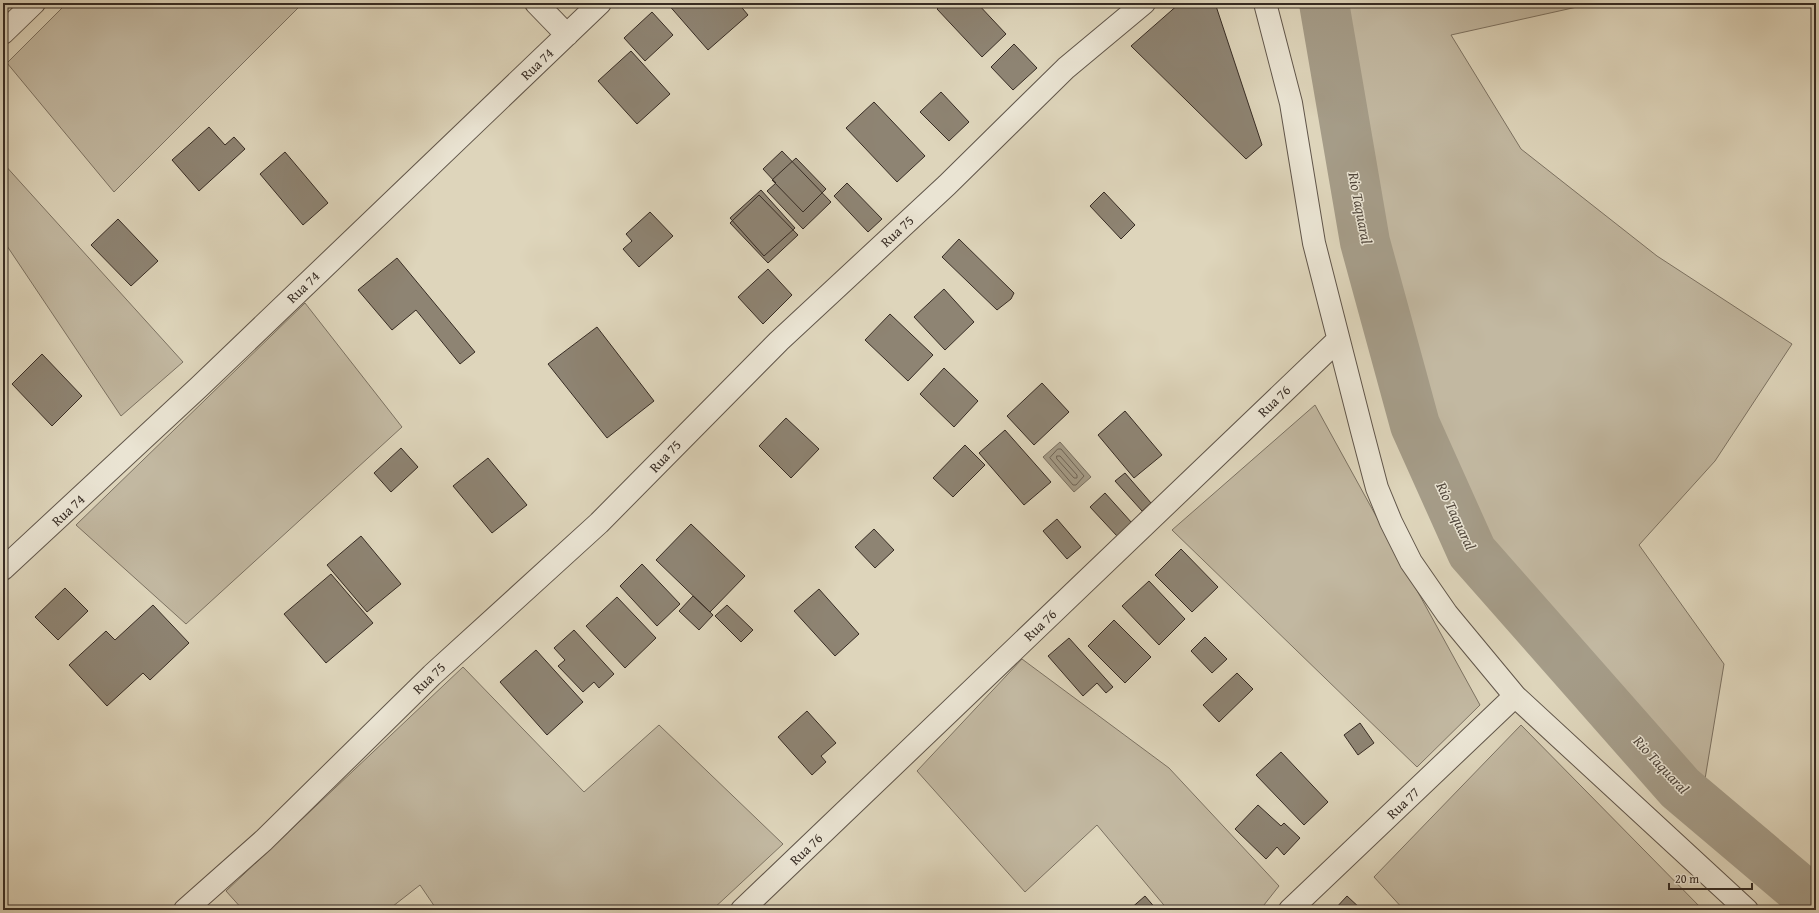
<svg xmlns="http://www.w3.org/2000/svg" width="1819" height="913" font-family="'Gentium Book Plus',serif">
<rect width="100%" height="100%" fill="#ded5bb"/>
<filter id="stains"><feTurbulence type="fractalNoise" baseFrequency=".005" numOctaves="4"/><feColorMatrix values="0 0 0 0 .2 0 0 0 0 .09 0 0 0 0 .02 0 0 0 .5 -.17"/></filter>
<radialGradient id="worn" r=".72"><stop offset=".6" stop-color="#630" stop-opacity="0"/><stop offset="1" stop-color="#630" stop-opacity=".3"/></radialGradient>
<path fill="#c2b8a1" stroke="#7c7262" d="M67 3H303L114 192 7 63Z
M1339 3H1610L1577 7 1451 35 1521 149 1657 256 1792 344 1715 461 1639 545 1724 664 1705 779 1618 699 1484 543 1418 417Z
M3 163 183 362 121 416 3 240Z
M305 303 402 427 186 624 76 525Z
M1315 405 1480 705 1417 767 1172 530Z
M1022 659 1169 768 1279 886 1260 910H1168L1097 825 1025 892 917 771Z
M463 667 584 792 659 725 783 844 712 910H437L420 885 388 910H243L226 891Z
M1521 725 1703 910H1404L1374 877Z"/>
<path fill="#a59c88" stroke="#796f60" d="M1060 442 1091 477 1074 492 1043 457Z"/>
<g fill="none" stroke-linecap="round" stroke-linejoin="round">
<path stroke="#6e6456" stroke-width="1" d="M1058 449H1061L1084 476 1076 485H1073L1050 458Z
M1057 456H1060L1077 475V478H1074L1057 459Z"/>
<path stroke="#a59c88" stroke-width="50" d="M1324 3 1365 242 1415 425 1472 552 1680 788 1816 903"/>
</g>
<path fill="#8e8473" stroke="#372c24" d="M667 3H738L748 15 708 50Z
M943 3H977L1006 34 982 57 937 9Z
M1180 3H1215L1262 145 1246 159 1131 46Z
M652 12 673 35 645 61 624 38Z
M1014 44 1037 68 1013 90 991 67Z
M631 51 670 94 637 124 598 81Z
M941 92 969 122 949 141 920 112Z
M874 102 925 156 897 182 846 128Z
M209 127 225 145 234 137 245 149 199 191 172 160Z
M782 151 831 202 803 229 767 191 776 183 763 169Z
M285 152 328 203 303 225 260 174Z
M796 158 826 189 803 212 772 180Z
M847 183 882 219 868 232 834 196Z
M761 190 795 228 764 256 730 218Z
M1104 192 1135 225 1121 239 1090 206Z
M759 195 798 235 768 263 730 223Z
M650 212 673 236 639 267 623 249 632 241 626 234Z
M118 219 158 261 131 286 91 245Z
M959 239 1014 293 1011 299 997 310 942 257Z
M397 258 475 352 460 364 416 310 392 330 358 290Z
M768 269 792 295 763 324 738 297Z
M944 289 974 322 945 350 914 317Z
M890 314 933 355 908 381 865 340Z
M597 327 654 401 607 438 548 364Z
M42 354 82 396 52 426 12 384Z
M944 368 978 401 954 427 920 394Z
M1042 383 1069 412 1034 445 1007 416Z
M1125 411 1162 455 1134 478 1098 435Z
M786 418 819 449 791 478 759 446Z
M1005 430 1051 482 1024 505 979 453Z
M965 445 985 465 953 497 933 478Z
M401 448 418 467 391 492 374 473Z
M488 458 527 505 492 533 453 486Z
M1125 473 1151 503 1142 511 1115 481Z
M1105 493 1132 523 1117 536 1090 507Z
M1057 519 1081 547 1067 559 1043 531Z
M691 524 745 576 710 612 656 560Z
M874 529 894 550 875 568 855 547Z
M361 536 401 584 367 612 327 565Z
M1181 549 1218 587 1192 612 1155 575Z
M642 564 680 604 657 626 620 586Z
M331 574 373 623 326 663 284 614Z
M1149 581 1185 619 1159 645 1122 606Z
M65 588 88 611 58 640 35 617Z
M819 589 859 634 835 656 794 611Z
M693 596 713 615 699 630 679 611Z
M617 597 656 638 625 668 586 626Z
M153 605 189 643 150 680 143 673 107 706 69 665 106 631 115 640Z
M727 605 753 630 741 642 715 616Z
M1114 620 1151 657 1125 683 1088 646Z
M574 630 614 674 599 688 594 682 583 692 558 666 565 660 554 648Z
M1205 637 1227 659 1212 673 1191 651Z
M1069 638 1113 687 1106 693 1097 683 1083 696 1048 656Z
M536 650 583 702 547 735 500 682Z
M1237 673 1253 689 1219 722 1203 705Z
M807 711 836 743 821 756 826 762 812 775 778 737Z
M1360 723 1374 743 1358 755 1344 735Z
M1281 752 1328 802 1304 825 1256 775Z
M1258 805 1281 826 1284 823 1300 838 1284 855 1277 847 1266 859 1235 829Z
M1145 896 1157 910H1129Z
M1347 896 1362 910H1334Z"/>
<g fill="none" stroke-linecap="round" stroke-linejoin="round">
<defs>
<path id="street" d="M536 3 567 35
M1265 3 1291 103 1314 243 1362 431 1377 488 1391 522 1411 562 1447 614 1515 696 1747 910
M3 33 34 3
M3 569 199 387 600 3
M185 910 264 840 432 675 599 523 779 341 947 185 1066 68 1144 3
M742 910 1338 340
M1290 910 1515 696"/>
</defs>
<use href="#street" stroke="#61564a" stroke-width="24"/>
<use href="#street" stroke="#eae4d3" stroke-width="22"/>
</g>
<g text-anchor="middle" stroke-width="3" stroke-linejoin="round" paint-order="stroke">
<g font-size="14" fill="#372c24" stroke="#eae4d3">
<text transform="translate(537 64) rotate(-44)" y="5">Rua 74</text>
<text transform="translate(897 231) rotate(-43)" y="5">Rua 75</text>
<text transform="translate(303 287) rotate(-44)" y="5">Rua 74</text>
<text transform="translate(1274 401) rotate(-44)" y="5">Rua 76</text>
<text transform="translate(665 456) rotate(-47)" y="5">Rua 75</text>
<text transform="translate(68 510) rotate(-43)" y="5">Rua 74</text>
<text transform="translate(1040 625) rotate(-44)" y="5">Rua 76</text>
<text transform="translate(429 678) rotate(-44)" y="5">Rua 75</text>
<text transform="translate(1403 803) rotate(-44)" y="5">Rua 77</text>
<text transform="translate(806 849) rotate(-44)" y="5">Rua 76</text>
</g>
<g font-size="15" font-style="italic" fill="#52483d" stroke="#eae4d3">
<text transform="translate(1360 208) rotate(79)" y="5">Rio Taquaral</text>
<text transform="translate(1456 516) rotate(65)" y="5">Rio Taquaral</text>
<text transform="translate(1661 765) rotate(47)" y="5">Rio Taquaral</text>
</g>
</g>
<rect width="1819" height="913" fill="none" stroke="#ded5bb" stroke-width="16"/>
<rect x="4" y="4" width="1811" height="905" fill="none" stroke="#372c24" stroke-width="2"/>
<rect x="8" y="8" width="1803" height="897" fill="none" stroke="#372c24"/>
<path d="M1669 883v6h83v-6" fill="none" stroke="#372c24" stroke-width="2"/>
<text x="1675" y="883" font-size="12" fill="#372c24" stroke="#eae4d3" stroke-width="3" paint-order="stroke">20 m</text>
<rect width="100%" height="100%" filter="url(#stains)"/>
<rect width="100%" height="100%" fill="url(#worn)"/>
</svg>
